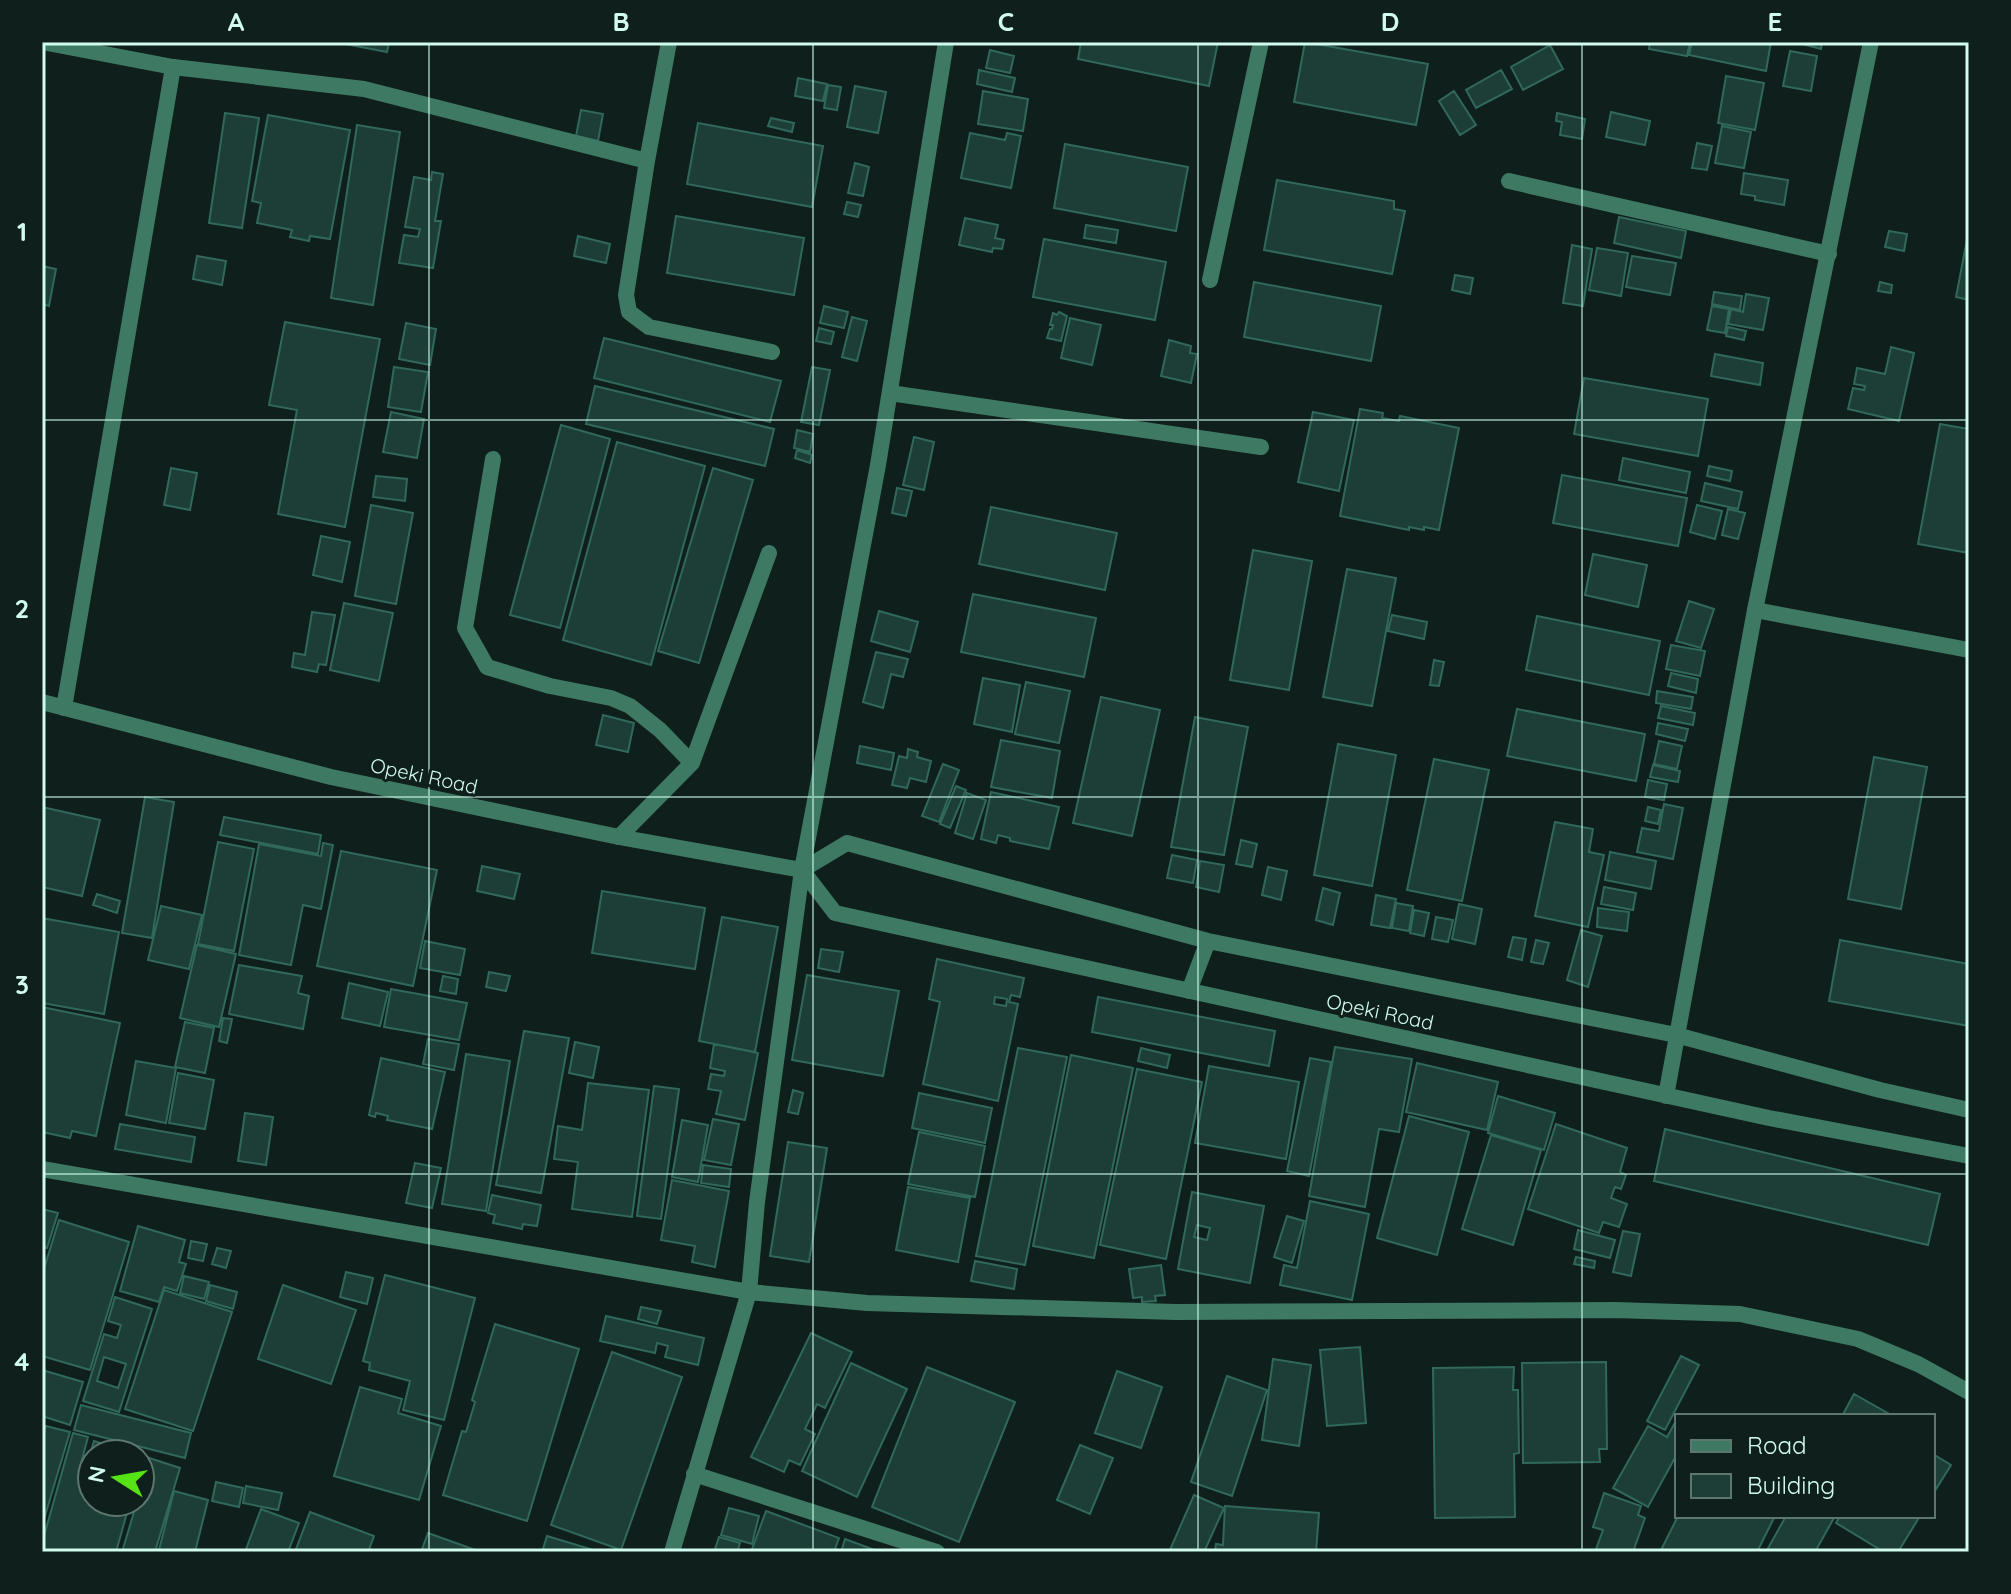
<svg xmlns="http://www.w3.org/2000/svg" width="2011" height="1594" font-family="Quicksand,sans-serif">
<rect width="100%" height="100%" fill="#0f1f1b"/>
<path fill="#1c3e37" stroke="#31685c" stroke-width="2" fill-rule="evenodd" d="M335 42H389L387 52Z
M1081 42H1218L1209 86 1078 59Z
M1305 42 1428 64 1416 125 1294 102Z
M1650 42H1690L1687 56 1649 49Z
M1692 42H1771L1766 71 1689 55Z
M1795 42H1822L1821 49Z
M1550 45 1563 69 1523 90 1511 67Z
M990 50 1014 56 1010 73 986 68Z
M1790 51 1817 56 1811 91 1783 86Z
M979 70 1015 78 1012 92 977 84Z
M1501 70 1512 89 1476 108 1466 90Z
M1726 76 1764 83 1755 130 1718 123Z
M798 78 827 84 823 101 795 96Z
M828 85 841 87 837 110 824 108Z
M855 86 886 92 878 133 847 127Z
M983 91 1028 99 1023 131 978 124Z
M1454 91 1476 125 1460 135 1439 101Z
M581 110 603 114 598 141 576 136Z
M1611 112 1650 121 1645 145 1606 137Z
M225 113 259 118 242 228 209 223Z
M1557 113 1585 119 1582 139 1560 135 1562 122 1556 121Z
M268 115 350 130 330 239 310 236 309 241 290 237 292 230 257 223 261 203 252 201Z
M771 118 794 123 792 132 768 126Z
M698 123 823 146 812 207 687 184Z
M357 125 400 132 373 305 331 298Z
M1722 126 1751 132 1744 168 1715 163Z
M970 133 1005 140 1007 133 1021 136 1011 188 961 178Z
M1697 143 1712 146 1707 170 1692 168Z
M1065 144 1188 167 1176 231 1054 208Z
M855 163 869 167 863 196 848 193Z
M432 172 443 174 435 221H441L433 268 399 263 404 235 418 237 420 229 405 227 414 177 431 180Z
M1744 173 1788 180 1784 205 1755 200V196L1741 194Z
M1277 180 1394 201V209L1405 211 1392 274 1264 250Z
M847 202 861 205 858 217 844 214Z
M676 216 804 238 794 295 667 273Z
M1619 217 1686 231 1681 258 1614 243Z
M965 218 998 225 995 238 1004 240 1002 249 993 248 992 252 959 245Z
M1086 225 1118 230 1116 243 1084 238Z
M1969 229V300L1956 297Z
M1889 231 1907 234 1904 251 1885 247Z
M578 236 610 244 606 263 574 256Z
M1044 239 1166 262 1155 320 1033 297Z
M1572 245 1592 249 1583 306 1563 303Z
M1597 248 1628 253 1621 296 1589 290Z
M197 256 226 261 222 285 193 279Z
M1632 256 1676 263 1670 295 1626 287Z
M42 266 56 269 49 306 42 304Z
M1455 275 1473 278 1470 294 1452 290Z
M1254 282 1381 306 1371 361 1244 337Z
M1880 282 1892 285 1891 293 1878 291Z
M1714 292 1742 296 1740 310 1712 304Z
M1746 294 1769 298 1763 330 1728 324 1731 309 1743 312Z
M824 306 848 312 844 328 820 323Z
M1712 306 1729 309 1725 333 1707 330Z
M1059 312 1067 316 1061 341 1047 338 1050 329H1052L1053 325H1050L1053 313 1057 315Z
M852 317 867 321 857 361 842 357Z
M1070 318 1101 325 1092 365 1061 358Z
M285 322 380 339 345 527 278 514 297 410 269 405Z
M406 323 436 329 430 365 399 359Z
M1728 327 1746 331 1744 340 1726 336Z
M819 328 834 332 831 344 816 341Z
M604 338 781 381 770 422 594 378Z
M1169 340 1191 346 1190 353 1197 354 1191 383 1161 376Z
M1891 347 1914 353 1899 421 1848 409 1853 388 1864 390 1865 386 1854 384 1857 368 1885 374Z
M1715 354 1763 363 1760 385 1711 376Z
M394 367 428 372 421 412 388 407Z
M812 367 830 370 819 425 801 422Z
M1584 378 1708 399 1698 456 1574 434Z
M595 386 774 429 765 466 586 424Z
M1360 409 1383 413 1382 418 1399 421 1400 416 1459 428 1439 530 1424 527V530L1409 527V530L1340 516Z
M391 412 424 419 417 458 383 452Z
M1313 412 1354 420 1339 491 1298 482Z
M1940 424 1969 429V553L1918 544Z
M561 425 610 439 560 628 510 615Z
M797 430 813 434 810 452 794 448Z
M914 437 934 442 924 490 903 485Z
M617 442 705 466 651 665 563 640Z
M797 450 812 455 810 463 795 458Z
M1623 458 1690 472 1686 493 1619 480Z
M1709 466 1732 471 1730 481 1707 476Z
M171 468 197 473 190 510 164 505Z
M713 468 753 480 699 663 658 651Z
M1562 475 1687 498 1678 546 1553 523Z
M376 476 407 479 405 501 373 497Z
M1705 483 1742 492 1738 509 1701 501Z
M897 488 912 491 906 516 892 513Z
M371 505 413 513 396 604 355 596Z
M1697 505 1722 511 1715 539 1690 532Z
M991 507 1117 533 1105 590 979 564Z
M1728 509 1745 513 1738 539 1722 535Z
M321 536 350 542 342 582 313 575Z
M1253 550 1312 561 1289 690 1230 680Z
M1593 554 1647 565 1638 607 1585 595Z
M1347 569 1396 578 1372 706 1323 697Z
M973 594 1096 618 1084 677 961 652Z
M1689 601 1714 609 1701 648 1676 641Z
M344 603 393 613 379 681 330 670Z
M879 611 918 622 910 652 871 641Z
M312 612 335 615 326 665 319 664 317 672 292 667 294 653 305 655Z
M1392 615 1427 622 1424 639 1388 631Z
M1537 616 1660 641 1649 695 1526 670Z
M1671 645 1705 651 1700 676 1666 669Z
M876 652 908 659 903 677 891 674 883 708 863 702Z
M1434 660 1444 662 1439 686 1430 685Z
M1671 673 1698 679 1696 693 1668 686Z
M983 678 1020 685 1012 732 974 724Z
M1026 682 1070 691 1059 743 1015 734Z
M1657 691 1693 697 1691 709 1656 703Z
M1101 697 1160 710 1132 836 1073 823Z
M1661 706 1695 713 1693 725 1658 718Z
M1517 709 1645 734 1636 781 1507 756Z
M603 715 634 723 628 752 596 745Z
M1195 717 1248 727 1224 855 1171 847Z
M1658 723 1688 729 1685 741 1656 734Z
M1001 740 1060 751 1052 798 991 787Z
M1659 741 1682 746 1677 769 1654 764Z
M1338 744 1396 755 1372 886 1314 875Z
M860 746 894 753 891 770 857 763Z
M908 749 918 752 917 757 931 761 926 782 910 778 907 788 892 785 899 756 907 758Z
M1874 757 1927 767 1901 909 1848 899Z
M1434 759 1489 770 1462 901 1407 890Z
M943 764 959 770 939 822 922 816Z
M1653 765 1680 771 1678 782 1650 777Z
M1648 780 1667 784 1664 800 1645 797Z
M956 786 966 790 950 828 940 824Z
M991 792 1059 807 1049 849 1010 841V838L998 835 996 843 981 839Z
M967 793 986 800 973 839 955 833Z
M145 797 174 802 152 938 122 933Z
M1664 804 1683 808 1673 859 1637 852 1642 828 1659 831Z
M42 807 100 820 82 896 42 887Z
M1648 807 1661 810 1658 824 1645 821Z
M224 817 321 835 318 854 220 835Z
M1555 822 1593 829 1589 852 1604 855 1588 927 1535 916Z
M1241 840 1257 844 1252 867 1236 864Z
M218 842 254 849 234 951 198 944Z
M323 843 333 845 321 909 303 905 291 965 239 955 259 844 321 856Z
M341 851 437 870 413 986 317 966Z
M1610 852 1656 861 1651 889 1605 880Z
M1172 855 1197 860 1193 883 1167 878Z
M1200 861 1224 865 1219 892 1196 887Z
M482 866 520 874 514 899 477 891Z
M1268 867 1287 871 1281 900 1262 895Z
M1604 887 1636 893 1633 910 1601 904Z
M1323 888 1340 893 1333 925 1316 920Z
M602 891 705 908 695 969 592 953Z
M97 894 120 901 117 913 93 905Z
M1376 895 1396 899 1390 928 1371 925Z
M1396 903 1413 906 1409 931 1392 928Z
M1459 904 1482 909 1475 944 1452 939Z
M161 906 202 915 189 969 148 960Z
M1598 908 1629 912 1627 931 1597 927Z
M1414 910 1429 913 1424 936 1410 933Z
M722 917 778 927 755 1052 699 1041Z
M1436 917 1453 920 1448 942 1432 939Z
M42 918 119 932 104 1014 42 1003Z
M1581 930 1602 936 1588 987 1567 980Z
M1513 937 1526 939 1522 960 1508 957Z
M1536 940 1549 943 1543 964 1531 962Z
M1840 940 1969 964V1026L1829 1001Z
M425 941 465 949 460 975 420 968Z
M197 945 236 954 219 1027 180 1018Z
M821 949 843 952 839 972 818 968Z
M937 959 1024 978 1020 997 1011 995 1009 1002 1018 1004 998 1101 923 1084 940 1002 929 999ZM995 997 1007 999 1006 1006 994 1004Z
M239 965 302 976 298 993 309 996 303 1029 229 1014Z
M489 972 510 976 506 991 486 987Z
M807 975 899 991 883 1076 792 1060Z
M443 976 458 979 456 994 440 991Z
M349 983 388 992 380 1026 342 1018Z
M391 989 467 1003 459 1040 384 1027Z
M1098 997 1275 1031 1269 1066 1092 1032Z
M42 1007 120 1023 96 1136 72 1131 70 1138 42 1132Z
M223 1018 232 1019 227 1043 219 1041Z
M185 1022 214 1028 205 1073 175 1067Z
M524 1031 569 1038 541 1193 496 1185Z
M428 1039 459 1044 454 1070 423 1064Z
M575 1042 599 1047 593 1078 569 1073Z
M714 1044 758 1053 745 1120 716 1114 721 1091 708 1089 711 1074 724 1076 725 1071 710 1068Z
M1335 1047 1412 1059 1399 1132 1379 1129 1365 1207 1309 1196Z
M1018 1048 1067 1057 1025 1265 976 1256Z
M1141 1048 1170 1055 1167 1068 1138 1061Z
M466 1054 510 1061 486 1211 442 1204Z
M1071 1055 1133 1068 1094 1258 1033 1246Z
M381 1058 445 1072 432 1129 387 1120 388 1116 376 1113 375 1117 369 1115Z
M1310 1058 1331 1062 1309 1176 1287 1171Z
M136 1061 176 1068 166 1123 126 1115Z
M1417 1063 1498 1082 1487 1130 1406 1112Z
M1209 1066 1299 1082 1286 1159 1195 1143Z
M1137 1069 1202 1082 1166 1259 1100 1245Z
M178 1073 214 1080 205 1129 169 1123Z
M588 1083 649 1090 632 1217 572 1209 578 1162 554 1159 558 1126 582 1130Z
M654 1086 679 1089 661 1219 637 1216Z
M793 1090 803 1093 798 1114 788 1112Z
M919 1093 992 1108 985 1143 912 1128Z
M1498 1096 1555 1113 1544 1150 1488 1133Z
M245 1113 273 1117 266 1165 238 1161Z
M1409 1116 1469 1132 1437 1255 1377 1238Z
M713 1119 739 1124 731 1165 704 1160Z
M682 1120 708 1125 698 1182 672 1177Z
M120 1124 195 1137 191 1162 115 1149Z
M1556 1124 1627 1148 1620 1172 1626 1175 1621 1189 1615 1187 1611 1198 1627 1204 1619 1227 1603 1222 1599 1233 1528 1209Z
M1665 1129 1940 1194 1928 1245 1654 1181Z
M919 1132 985 1146 975 1197 908 1184Z
M1491 1135 1541 1150 1513 1245 1462 1229Z
M788 1142 827 1148 809 1262 770 1256Z
M415 1163 441 1168 432 1208 406 1203Z
M703 1165 731 1169 729 1187 701 1183Z
M672 1180 729 1191 715 1267 692 1262 695 1246 661 1240Z
M908 1187 970 1198 958 1262 896 1250Z
M1192 1192 1264 1206 1250 1283 1178 1269ZM1197 1225 1210 1228 1207 1240 1194 1237Z
M492 1195 541 1205 537 1226 523 1224 522 1229 493 1223 495 1215 488 1213Z
M1310 1201 1369 1214 1352 1300 1280 1285 1284 1265 1297 1268Z
M42 1209 58 1213 47 1248 42 1247Z
M1287 1216 1304 1221 1292 1263 1274 1257Z
M59 1220 129 1242 90 1370 42 1356V1275Z
M138 1226 185 1240 179 1262 186 1264 177 1291 164 1287 159 1302 120 1291Z
M1578 1230 1615 1240 1610 1258 1574 1249Z
M1623 1231 1640 1234 1631 1276 1613 1272Z
M191 1241 207 1244 203 1261 188 1258Z
M217 1248 231 1251 226 1268 212 1264Z
M1576 1257 1595 1261 1594 1268 1574 1264Z
M975 1261 1017 1269 1014 1289 971 1281Z
M1161 1265 1165 1295 1155 1296 1156 1301 1142 1302V1297L1133 1298 1129 1269Z
M346 1272 373 1278 367 1304 340 1297Z
M385 1275 475 1298 444 1420 403 1410 410 1381 369 1370 370 1363 363 1361Z
M184 1276 209 1282 204 1299 180 1293Z
M210 1285 237 1292 233 1309 206 1301Z
M283 1285 356 1310 331 1384 258 1359Z
M164 1290 232 1312 193 1431 125 1409Z
M115 1297 152 1309 119 1412 83 1401 104 1334 117 1338 121 1325 108 1321ZM104 1357 126 1364 118 1388 97 1381Z
M641 1307 661 1311 657 1324 638 1319Z
M606 1316 704 1338 698 1365 665 1357 668 1346 657 1343 655 1353 600 1341Z
M495 1324 579 1349 527 1521 443 1495 462 1431 466 1432 475 1402 472 1400Z
M811 1333 852 1352 825 1408 817 1404 805 1429 815 1434 800 1465 789 1460 784 1472 751 1457Z
M1360 1347 1366 1423 1327 1426 1320 1350Z
M612 1352 682 1377 621 1550 551 1525Z
M1681 1356 1699 1365 1665 1430 1647 1421Z
M1273 1359 1311 1365 1299 1446 1262 1440Z
M1606 1362 1607 1449H1599L1600 1462 1523 1463 1522 1363Z
M851 1363 907 1389 857 1497 802 1471Z
M927 1367 1015 1402 959 1542 872 1507Z
M1514 1367 1513 1390H1518L1519 1453 1514 1454 1515 1517 1435 1518 1433 1368Z
M42 1370 83 1382 70 1425 42 1416Z
M1117 1371 1162 1387 1141 1448 1095 1433Z
M1227 1376 1267 1390 1232 1496 1191 1482Z
M360 1387 402 1399 398 1413 441 1426 419 1500 334 1476Z
M1854 1394 1891 1415 1890 1416H1842Z
M81 1405 191 1433 185 1458 74 1430Z
M1677 1419V1454L1648 1507 1613 1488 1648 1426 1667 1437Z
M46 1426 70 1432 42 1526V1439Z
M73 1433 88 1437 80 1467 92 1470V1502H130L116 1552H42V1543Z
M94 1441 135 1454H92V1462L88 1461Z
M1080 1445 1113 1458 1090 1514 1057 1500Z
M1933 1454 1951 1465 1933 1494Z
M140 1455 180 1468 155 1552H122L137 1502H140Z
M216 1482 243 1488 239 1507 212 1501Z
M246 1486 282 1493 278 1510 243 1503Z
M174 1491 208 1500 195 1552 159 1550Z
M1604 1493 1641 1506 1638 1515 1645 1518 1633 1552H1595L1603 1530 1593 1527Z
M1194 1495 1224 1508 1204 1552H1169Z
M1225 1506 1319 1513 1316 1552H1215L1216 1544 1223 1545Z
M729 1508 759 1516 752 1544 721 1535Z
M261 1509 299 1523 288 1552H245Z
M766 1511 839 1538 834 1552H751Z
M310 1512 374 1536 368 1552H295Z
M1678 1516H1775L1757 1552H1660Z
M1786 1516H1835L1815 1552H1771L1767 1550Z
M1840 1516H1920L1898 1552H1884L1836 1523Z
M428 1533 481 1552H421Z
M547 1536 600 1552H542Z
M719 1537 740 1543 737 1552H714Z
M845 1539 880 1552H841Z"/>
<g fill="none" stroke-linecap="round" stroke-linejoin="round">
<path stroke="#3e7a63" stroke-width="16" d="M42 42 173 67 364 89 647 161 626 295 629 312 649 327 772 352
M647 161 669 42
M1509 181 1829 254
M1210 280 1261 42
M890 393 1261 447
M493 459 465 628 487 667 550 686 611 698 630 706 660 730 692 763
M1755 610 1969 650
M619 837 692 763 769 553"/>
<path stroke="#3e7a63" stroke-width="16" d="M42 702 331 777 619 837 802 870
M64 708 173 67
M1189 991 1208 941
M1666 1096 1755 610 1871 42
M1969 1110 1880 1090 1676 1035 1208 941 847 843 802 870 835 913 1769 1118 1969 1156
M42 1169 749 1292 867 1303 1176 1312 1615 1310 1740 1314 1858 1339 1918 1364 1969 1392
M694 1474 937 1552
M672 1552 749 1292 757 1202 802 870 878 465 946 42"/>
</g>
<path fill="none" stroke="#d1fbee" stroke-width="2" stroke-opacity="0.55" d="M429 42V1552M813 42V1552M1198 42V1552M1582 42V1552M42 420H1969M42 797H1969M42 1174H1969"/>
<g text-anchor="middle" stroke-width="6" stroke-linejoin="round" paint-order="stroke">
<g font-size="20" fill="#d1fbee" stroke="#0f1f1b">
<text transform="translate(424 776) rotate(12)" y="7">Opeki Road</text>
<text transform="translate(1380 1012) rotate(12)" y="7">Opeki Road</text>
</g>
</g>
<rect width="2011" height="1594" fill="none" stroke="#0f1f1b" stroke-width="88"/>
<rect x="1675" y="1414" width="260" height="104" fill="#0f1f1b" stroke="#5d776f" stroke-width="2"/>
<rect x="1691" y="1440" width="40" height="12" fill="#3e7a63" stroke="#5d776f" stroke-width="2"/>
<text x="1747" y="1454" font-size="24" fill="#d1fbee">Road</text>
<rect x="1691" y="1474" width="40" height="24" fill="#1c3e37" stroke="#5d776f" stroke-width="2"/>
<text x="1747" y="1494" font-size="24" fill="#d1fbee">Building</text>
<g transform="translate(116 1478) rotate(281)"><circle r="38" fill="#0f1f1b" stroke="#5d776f" stroke-width="2"/>
<path d="M0-6L14 30L0 20L-14 30Z" fill="#56e215"/>
<text y="-12" font-size="22" font-weight="bold" text-anchor="middle" fill="#d1fbee">N</text>
</g>
<rect x="44" y="44" width="1923" height="1506" fill="none" stroke="#d1fbee" stroke-width="3"/>
<g font-size="26" text-anchor="middle" font-weight="bold" fill="#d1fbee">
<text x="236" y="31">A</text>
<text x="621" y="31">B</text>
<text x="1006" y="31">C</text>
<text x="1390" y="31">D</text>
<text x="1775" y="31">E</text>
<text x="22" y="241">1</text>
<text x="22" y="618">2</text>
<text x="22" y="994">3</text>
<text x="22" y="1371">4</text>
</g>
</svg>
